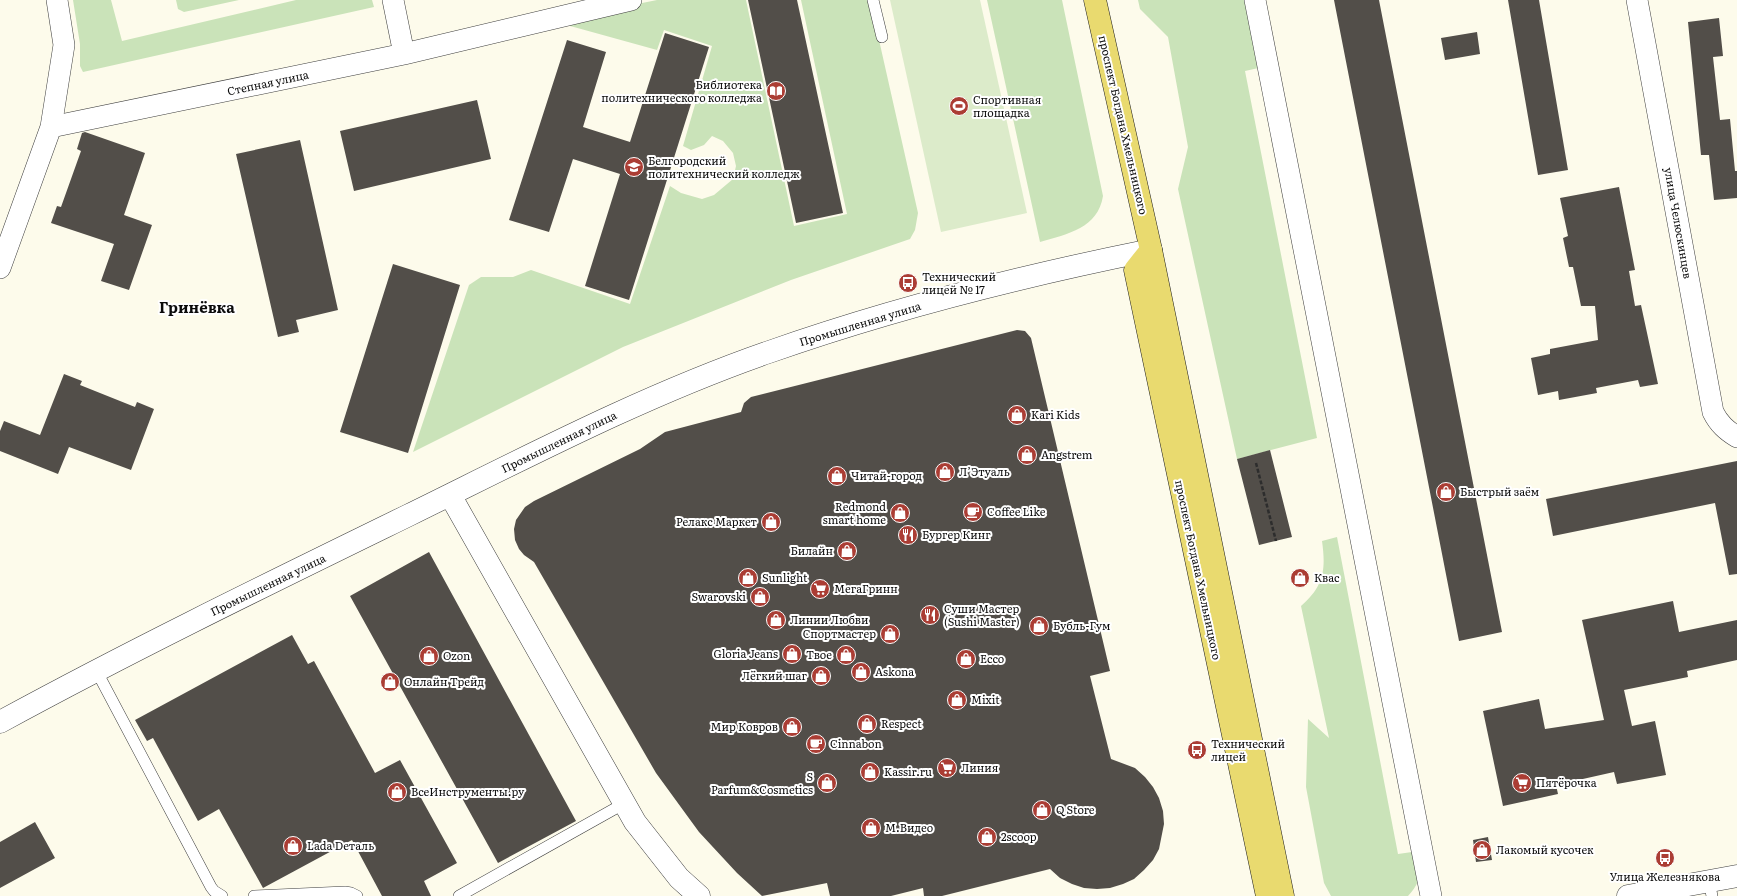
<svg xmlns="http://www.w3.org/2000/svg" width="1737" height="896" font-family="Literata,serif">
<rect width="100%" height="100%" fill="#fdfbeb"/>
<path fill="#cae3b9" d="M73 0H111L122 41 296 0H372L374 7 83 72 80 66V44Z
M176 0H239L184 12 178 9Z
M657 0H746L794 226 847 214 801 0H870L918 213 915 230 910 239 791 280 623 347 413 452 469 285 481 277H513L531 270 630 304 670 186 681 193 702 199 714 195 733 179 736 166 733 153 723 141 712 136 704 145 691 150 683 146 712 46 664 30 657 50 563 24 568 18Z
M987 0H1062L1103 196C1098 228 1068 234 1040 242Z
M1138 0H1250L1263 67 1245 71 1317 438 1237 459 1178 189 1188 147 1168 37 1140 9Z
M1337 537 1398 854 1419 851C1419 871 1423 881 1408 896H1331L1324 883 1306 787 1308 719 1329 738 1301 606C1324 586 1326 570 1322 541Z"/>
<path fill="#dcebca" d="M890 0H980L1027 213 941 232Z"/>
<path fill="#524e49" d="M748 0H797L843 213 796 223Z
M1334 0H1379L1502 632 1459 641Z
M1508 0H1539L1568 170 1538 175Z
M1719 18 1723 56 1713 57 1720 120 1730 119 1735 171H1737V198L1714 200 1709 155H1701L1688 22Z
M1477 32 1480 54 1445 60 1441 38Z
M665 33 709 47 629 300 585 286 620 174 573 159 549 232 509 220 567 40 606 52 583 127 630 142Z
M477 100 491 159 354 191 340 131Z
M85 132 145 153 124 215 152 225 129 290 101 281 114 244 51 223 57 206 61 207 81 151 77 149 82 133Z
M300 140 338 310 296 320 299 332 278 337 236 154Z
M1619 187 1635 270 1629 271 1635 306 1641 305 1658 384 1640 387 1638 380 1596 388 1597 393 1559 400 1558 391 1538 395 1531 358 1550 354V349L1598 340 1595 306H1581L1573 267H1569L1563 238 1568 236 1560 198Z
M393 264 460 285 408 453 340 432Z
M1017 330 1025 331 1031 338 1110 671 1090 676 1111 759 1135 768 1145 777 1153 787 1159 798 1163 811 1164 824 1159 849 1153 860 1144 870 1134 879 1123 884 1110 888 1097 889 1084 888 1072 884 1060 878 1050 869 942 896H924L923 888 891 896H830L827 883 762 896 737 873 699 832 656 773 534 562 524 555 519 549 515 540 514 529 516 520 525 507 534 501 640 449 665 432 741 412 744 403 751 397Z
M64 374 82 381 80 385 135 407 137 402 154 409 131 470 69 447 58 474 0 451V431L4 421 40 435Z
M1270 450 1292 537 1259 545 1237 459Z
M1737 461V574L1729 575 1715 503 1553 536 1546 499Z
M429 552 576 821 498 863 350 596Z
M1673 601 1679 632 1737 620V660L1687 671 1688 677 1624 690 1632 726 1655 721 1666 775 1617 784 1614 772 1556 785 1558 794 1503 806 1483 711 1539 699 1545 729 1604 720 1582 620Z
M292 635 308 664 314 661 375 773 400 760 457 863 424 881 431 896H382L352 840 263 888 219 809 198 821 153 738 147 741 135 720Z
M35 822 55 858 0 888V842Z
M1488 837 1492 860 1476 862 1473 840Z"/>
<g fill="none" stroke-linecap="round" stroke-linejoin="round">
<defs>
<path id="service" d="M873 0 882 37
M96 670 211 887 214 891 222 896
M1709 881 1712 896
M254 896 345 892 351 893 357 896
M459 896 625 803"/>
<path id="minor" d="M393 0 404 54
M1255 0 1431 896
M1637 0 1713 412C1719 424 1726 430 1737 437
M51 127 64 45 57 0
M0 268 51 127 404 54 631 0"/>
<path id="tertiary" d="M450 495 635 822 679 878 699 896
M0 722C134 649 272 582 409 515 527 457 645 395 769 352 894 308 1022 276 1151 250
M1628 896 1737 876"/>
<path id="primary" d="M1095 0 1151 250 1283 896
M1151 250 1135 270 1267 896"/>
</defs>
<use href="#service" stroke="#3e3e3e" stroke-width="12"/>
<use href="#minor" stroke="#3e3e3e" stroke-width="22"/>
<use href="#tertiary" stroke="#3e3e3e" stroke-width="23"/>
<use href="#primary" stroke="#1c1c1c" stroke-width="23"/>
<path stroke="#2d2d2d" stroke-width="2.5" stroke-dasharray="4 2" stroke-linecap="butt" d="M1256 463 1276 541"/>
<use href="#service" stroke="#fff" stroke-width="11"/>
<use href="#minor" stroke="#fff" stroke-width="21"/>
<use href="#tertiary" stroke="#fff" stroke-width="22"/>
<use href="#primary" stroke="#e9da6f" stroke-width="22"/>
</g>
<defs>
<symbol id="library-disc" viewBox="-11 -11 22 22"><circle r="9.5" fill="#ab3d34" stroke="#fff"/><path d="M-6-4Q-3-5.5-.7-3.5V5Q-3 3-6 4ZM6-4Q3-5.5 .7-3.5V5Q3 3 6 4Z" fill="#fff"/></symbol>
<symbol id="stadium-disc" viewBox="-11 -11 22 22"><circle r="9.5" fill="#ab3d34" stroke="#fff"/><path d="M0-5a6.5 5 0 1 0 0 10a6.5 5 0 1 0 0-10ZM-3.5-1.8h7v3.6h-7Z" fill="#fff"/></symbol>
<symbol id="university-disc" viewBox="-11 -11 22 22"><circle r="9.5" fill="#ab3d34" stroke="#fff"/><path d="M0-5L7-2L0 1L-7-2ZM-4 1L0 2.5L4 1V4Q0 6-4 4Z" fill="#fff"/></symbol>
<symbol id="bus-disc" viewBox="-11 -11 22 22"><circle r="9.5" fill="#ab3d34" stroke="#fff"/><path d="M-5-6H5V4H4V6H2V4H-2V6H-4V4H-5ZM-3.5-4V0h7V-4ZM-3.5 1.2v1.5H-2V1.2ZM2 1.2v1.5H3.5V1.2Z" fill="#fff"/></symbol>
<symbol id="shop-disc" viewBox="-11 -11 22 22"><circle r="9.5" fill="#ab3d34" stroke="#fff"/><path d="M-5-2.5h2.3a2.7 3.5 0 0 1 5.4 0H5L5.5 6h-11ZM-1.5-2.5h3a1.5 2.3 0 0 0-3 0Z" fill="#fff"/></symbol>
<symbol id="cafe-disc" viewBox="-11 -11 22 22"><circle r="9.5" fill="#ab3d34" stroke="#fff"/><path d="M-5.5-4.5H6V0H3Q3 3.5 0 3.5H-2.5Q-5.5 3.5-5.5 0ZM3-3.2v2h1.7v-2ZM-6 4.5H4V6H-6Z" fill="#fff"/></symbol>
<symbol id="restaurant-disc" viewBox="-11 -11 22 22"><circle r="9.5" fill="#ab3d34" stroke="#fff"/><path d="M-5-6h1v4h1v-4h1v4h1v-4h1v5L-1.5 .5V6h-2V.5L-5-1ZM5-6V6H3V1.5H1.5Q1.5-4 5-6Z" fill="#fff"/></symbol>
<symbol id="supermarket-disc" viewBox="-11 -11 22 22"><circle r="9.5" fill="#ab3d34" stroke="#fff"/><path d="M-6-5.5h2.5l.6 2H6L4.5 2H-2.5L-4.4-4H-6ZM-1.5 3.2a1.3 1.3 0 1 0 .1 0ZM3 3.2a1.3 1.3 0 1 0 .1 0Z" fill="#fff"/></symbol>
</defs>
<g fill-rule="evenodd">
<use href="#library-disc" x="765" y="80" width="22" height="22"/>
<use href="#stadium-disc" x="948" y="95" width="22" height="22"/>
<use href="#university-disc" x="623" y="156" width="22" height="22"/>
<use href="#bus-disc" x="897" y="272" width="22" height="22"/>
<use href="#shop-disc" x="1006" y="404" width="22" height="22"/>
<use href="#shop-disc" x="1016" y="444" width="22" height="22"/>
<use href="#shop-disc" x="934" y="461" width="22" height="22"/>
<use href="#shop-disc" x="826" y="465" width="22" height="22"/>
<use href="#shop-disc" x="1435" y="481" width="22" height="22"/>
<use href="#cafe-disc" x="962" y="501" width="22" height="22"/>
<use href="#shop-disc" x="889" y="502" width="22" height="22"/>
<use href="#shop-disc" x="760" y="511" width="22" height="22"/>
<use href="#restaurant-disc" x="897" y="524" width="22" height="22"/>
<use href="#shop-disc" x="836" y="540" width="22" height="22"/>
<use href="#shop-disc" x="737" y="567" width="22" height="22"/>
<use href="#shop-disc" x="1289" y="567" width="22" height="22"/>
<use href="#supermarket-disc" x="809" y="578" width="22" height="22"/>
<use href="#shop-disc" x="749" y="586" width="22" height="22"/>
<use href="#restaurant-disc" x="919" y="604" width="22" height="22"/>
<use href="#shop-disc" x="765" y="609" width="22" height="22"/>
<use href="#shop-disc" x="1028" y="615" width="22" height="22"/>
<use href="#shop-disc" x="879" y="623" width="22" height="22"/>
<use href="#shop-disc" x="781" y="643" width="22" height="22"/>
<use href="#shop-disc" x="835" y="644" width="22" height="22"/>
<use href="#shop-disc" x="418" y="645" width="22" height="22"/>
<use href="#shop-disc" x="955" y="648" width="22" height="22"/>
<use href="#shop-disc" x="850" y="661" width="22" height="22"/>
<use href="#shop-disc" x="810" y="665" width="22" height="22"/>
<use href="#shop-disc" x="379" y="671" width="22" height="22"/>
<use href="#shop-disc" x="946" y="689" width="22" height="22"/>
<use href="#shop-disc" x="856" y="713" width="22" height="22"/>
<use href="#shop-disc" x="781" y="716" width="22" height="22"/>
<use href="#cafe-disc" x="805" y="733" width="22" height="22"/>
<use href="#bus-disc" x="1186" y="739" width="22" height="22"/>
<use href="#supermarket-disc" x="936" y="757" width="22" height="22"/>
<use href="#shop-disc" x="859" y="761" width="22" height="22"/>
<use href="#shop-disc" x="816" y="772" width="22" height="22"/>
<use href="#supermarket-disc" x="1511" y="772" width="22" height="22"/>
<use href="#shop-disc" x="386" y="781" width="22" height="22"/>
<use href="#shop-disc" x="1031" y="799" width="22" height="22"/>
<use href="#shop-disc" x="860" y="817" width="22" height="22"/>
<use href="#shop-disc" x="976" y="826" width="22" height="22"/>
<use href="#shop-disc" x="282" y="835" width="22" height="22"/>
<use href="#shop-disc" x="1471" y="839" width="22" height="22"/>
<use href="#bus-disc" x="1654" y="847" width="22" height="22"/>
</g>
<g text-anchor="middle" stroke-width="4" stroke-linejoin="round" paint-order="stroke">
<g font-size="11" fill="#0b0b0b" stroke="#fff">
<text transform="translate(268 83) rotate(-12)" y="4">Степная улица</text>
<text transform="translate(1123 125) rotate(77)" y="4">проспект Богдана Хмельницкого</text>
<text transform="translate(1678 223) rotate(80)" y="4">улица Челюскинцев</text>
<text transform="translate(860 324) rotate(-17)" y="4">Промышленная улица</text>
<text transform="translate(559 442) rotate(-26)" y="4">Промышленная улица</text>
<text transform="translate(1198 570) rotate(78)" y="4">проспект Богдана Хмельницкого</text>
<text transform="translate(268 585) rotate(-26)" y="4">Промышленная улица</text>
</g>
<g font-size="11" fill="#0b0b0b" stroke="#fff" text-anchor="start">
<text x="762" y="89" text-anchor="end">Библиотека<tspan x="762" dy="13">политехнического колледжа</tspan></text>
<text x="973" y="104">Спортивная<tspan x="973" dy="13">площадка</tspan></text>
<text x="648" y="165">Белгородский<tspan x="648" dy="13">политехнический колледж</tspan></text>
<text x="922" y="281">Технический<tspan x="922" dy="13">лицей № 17</tspan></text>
<text x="1031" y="419">Kari Kids</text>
<text x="1041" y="459">Angstrem</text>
<text x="959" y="476">Л’Этуаль</text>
<text x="851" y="480">Читай-город</text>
<text x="1460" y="496">Быстрый заём</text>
<text x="886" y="511" text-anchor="end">Redmond<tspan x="886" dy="13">smart home</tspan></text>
<text x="987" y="516">Coffee Like</text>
<text x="757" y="526" text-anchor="end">Релакс Маркет</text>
<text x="922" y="539">Бургер Кинг</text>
<text x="833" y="555" text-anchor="end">Билайн</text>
<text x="762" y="582">Sunlight</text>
<text x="1314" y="582">Квас</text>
<text x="834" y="593">МегаГринн</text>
<text x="746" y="601" text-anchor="end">Swarovski</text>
<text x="944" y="613">Суши Мастер<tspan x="944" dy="13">(Sushi Master)</tspan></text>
<text x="790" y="624">Линии Любви</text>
<text x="1053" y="630">Бубль-Гум</text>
<text x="876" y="638" text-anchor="end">Спортмастер</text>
<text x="778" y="658" text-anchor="end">Gloria Jeans</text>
<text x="832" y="659" text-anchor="end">Твое</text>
<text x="443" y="660">Ozon</text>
<text x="980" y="663">Ecco</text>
<text x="875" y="676">Askona</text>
<text x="807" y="680" text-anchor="end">Лёгкий шаг</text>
<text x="404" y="686">Онлайн Трейд</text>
<text x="971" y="704">Mixit</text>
<text x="881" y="728">Respect</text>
<text x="778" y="731" text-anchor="end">Мир Ковров</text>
<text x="830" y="748">Cinnabon</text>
<text x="1211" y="748">Технический<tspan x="1211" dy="13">лицей</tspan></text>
<text x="961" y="772">Линия</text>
<text x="884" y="776">Kassir.ru</text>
<text x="813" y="781" text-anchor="end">S<tspan x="813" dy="13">Parfum&amp;Cosmetics</tspan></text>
<text x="1536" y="787">Пятёрочка</text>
<text x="411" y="796">ВсеИнструменты.ру</text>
<text x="1056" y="814">Q Store</text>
<text x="885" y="832">М.Видео</text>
<text x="1001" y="841">2scoop</text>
<text x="307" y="850">Lada Dеталь</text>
<text x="1496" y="854">Лакомый кусочек</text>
<text x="1665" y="881" text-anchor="middle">Улица Железнякова</text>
</g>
<g font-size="15" font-weight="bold" fill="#0b0b0b" stroke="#fff">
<text x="197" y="313">Гринёвка</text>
</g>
</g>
</svg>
